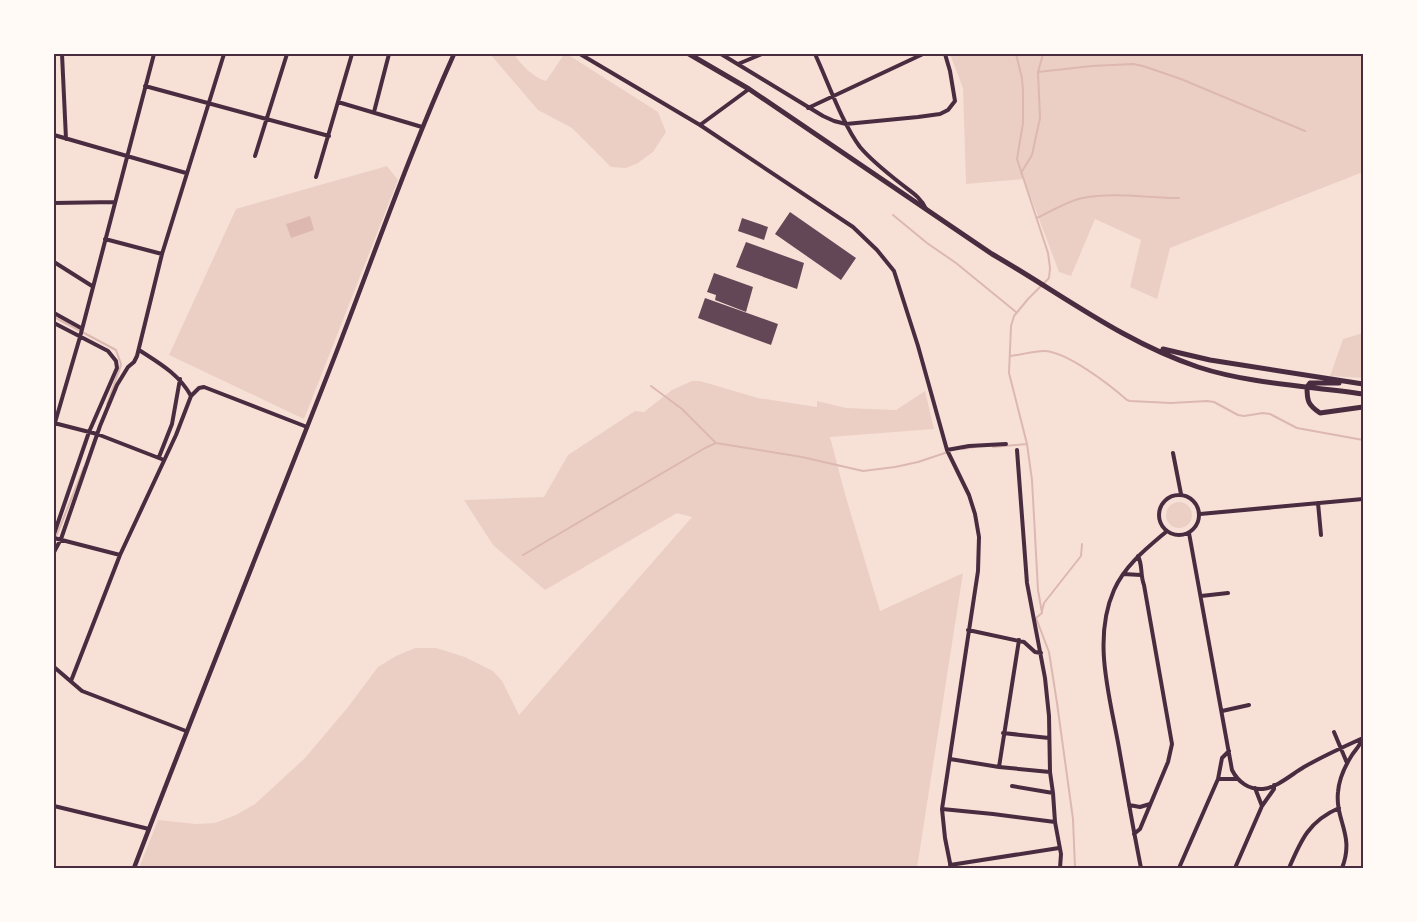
<svg xmlns="http://www.w3.org/2000/svg" width="1417" height="922" font-family="'Varela Round',sans-serif">
<rect width="100%" height="100%" fill="#f7e1d7"/>
<path fill="#ebcfc5" d="M490 54H514C521 65 533 77 546 81L563 56H570L658 112 666 132 653 152 638 163 626 168 611 167 572 128 538 110Z
M950 54H1363V172L1170 248 1157 299 1130 287 1141 240 1095 219 1071 276 1059 272 1024 179 966 184 963 88Z
M387 166 398 180 304 419 169 355 236 209Z
M1363 333V378L1330 376 1343 339Z
M692 381H700L758 398 817 407V401L846 408 896 410 925 391 934 429 830 437 845 494 880 611 963 573 917 868H139L158 820 196 824 215 823 236 815 255 804 305 758 348 707 378 667 396 656 415 648H436L465 657 493 671 502 681 519 715 692 517 677 513 545 590 493 545 464 500 544 497 568 455 635 411 644 412 672 390Z
M1166 515a13 13 0 1 1 26 0a13 13 0 1 1-26 0Z"/>
<path fill="#dcb8b0" d="M310 216 314 230 291 238 286 224Z"/>
<g fill="none" stroke-linecap="round" stroke-linejoin="round">
<path stroke="#dcb8b0" stroke-width="2" d="M1016 54 1022 78 1023 91V123L1017 159 1048 253 1050 268 1049 278 1028 299 1014 316 1011 326 1009 373 1027 444 1032 480 1038 590 1042 613
M1038 72 1092 66 1133 64 1143 66 1181 79 1305 131
M1021 173 1032 155 1040 118 1038 72 1043 54
M893 215 927 243 956 263 1016 312
M1037 218C1050 212 1069 200 1083 198 1113 192 1148 198 1179 198
M54 317 116 350 121 364 120 368 107 404
M1010 356C1021 355 1033 351 1044 351 1066 351 1110 385 1127 400L1130 401 1171 403 1207 401 1214 402 1238 415 1244 416 1263 413 1270 414 1297 428 1363 440
M651 386 682 409 716 443
M993 447 1027 444
M963 449 975 447
M54 542 84 467
M523 555 705 448 716 443 802 457 863 471 895 467 918 462 948 452
M1042 611 1044 603 1081 556 1082 544
M1042 613 1036 618 1049 652 1057 703 1073 819 1075 868"/>
</g>
<path fill="#644757" d="M790 212 856 258 841 280 775 234Z
M742 218 768 227 764 240 738 231Z
M746 242 804 263 797 289 736 267Z
M714 273 753 287 746 312 715 300 716 295 707 292Z
M705 298 778 324 771 345 698 318Z"/>
<g fill="none" stroke-linecap="round" stroke-linejoin="round">
<path stroke="#4a2c40" stroke-width="4" d="M62 54 66 139
M580 54 700 125 853 227 877 250 894 271 918 346 947 450 969 495 975 514 979 537 978 571 942 809 945 838 951 868
M721 54 823 116 834 121 846 124 918 117 940 114 948 110 955 101 950 71 945 54
M815 54C828 82 842 123 860 147 871 160 886 172 900 183 910 191 921 197 926 209
M738 64 762 54
M145 86 329 136
M338 102 422 127
M808 108 923 54
M374 112 389 54
M700 125 749 89
M54 135 186 173
M255 156 287 54
M316 177 352 54
M54 203 115 202
M105 239 162 254
M54 262 92 286
M54 313 81 328
M54 323 108 351 116 361 117 368 89 432 54 534
M139 350C159 363 179 374 191 396
M54 423 97 434 164 460
M54 426 80 337 154 54
M947 450 969 446 1006 444
M1017 450 1027 583 1045 678 1049 716 1050 772 1053 793 1055 822 1061 854 1060 868
M1173 453 1181 494
M159 457 172 424 180 379
M1159 515a20 20 0 1 1 40 0a20 20 0 1 1-40 0Z
M1318 503 1321 535
M1200 514 1363 499
M1189 533 1232 770C1238 782 1249 790 1263 789 1278 787 1292 774 1304 767 1323 756 1343 747 1363 738
M54 538 120 555
M54 552 61 539 100 426 117 385 128 367 134 362 137 356 162 254 224 54
M1123 574 1141 575
M1201 596 1228 593
M968 630 1024 642 1035 652 1041 653
M54 667 82 691 186 731
M71 681 120 555 176 435 191 396 199 388 204 387 307 427
M1222 711 1249 705
M1334 732 1347 763
M1003 733 1049 738
M950 759 999 767 1050 772
M999 767 1019 640
M1218 779H1237
M1012 786 1053 793
M1255 788 1262 806
M1129 805 1140 807 1150 804
M54 806 149 829
M942 809 993 814 1055 822
M1134 834 1140 829 1168 762 1172 744 1144 585C1140 575 1143 566 1138 556
M950 865 1059 848
M1141 868C1133 828 1126 788 1119 748 1110 697 1092 640 1114 590 1125 565 1147 548 1167 531
M1179 868 1218 779 1222 758 1229 751
M1235 868 1262 806 1274 789V785
M1289 868C1301 840 1309 821 1339 808
M1342 868C1355 835 1335 821 1338 792 1339 779 1345 766 1352 755 1356 749 1360 746 1362 739"/>
<path stroke="#4a2c40" stroke-width="4.5" d="M134 868C199 698 267 530 333 361 373 258 409 154 454 54"/>
<path stroke="#4a2c40" stroke-width="5" d="M689 54 749 89 992 254C1060 293 1123 342 1198 367 1250 384 1309 386 1363 394
M1163 349 1210 360 1363 384
M1307 387C1307 401 1308 405 1320 413L1363 407
M1307 387 1310 383H1339"/>
</g>
<rect width="1417" height="922" fill="none" stroke="#fffaf5" stroke-width="110"/>
<rect x="55" y="55" width="1307" height="812" fill="none" stroke="#4a2c40" stroke-width="2"/>
</svg>
